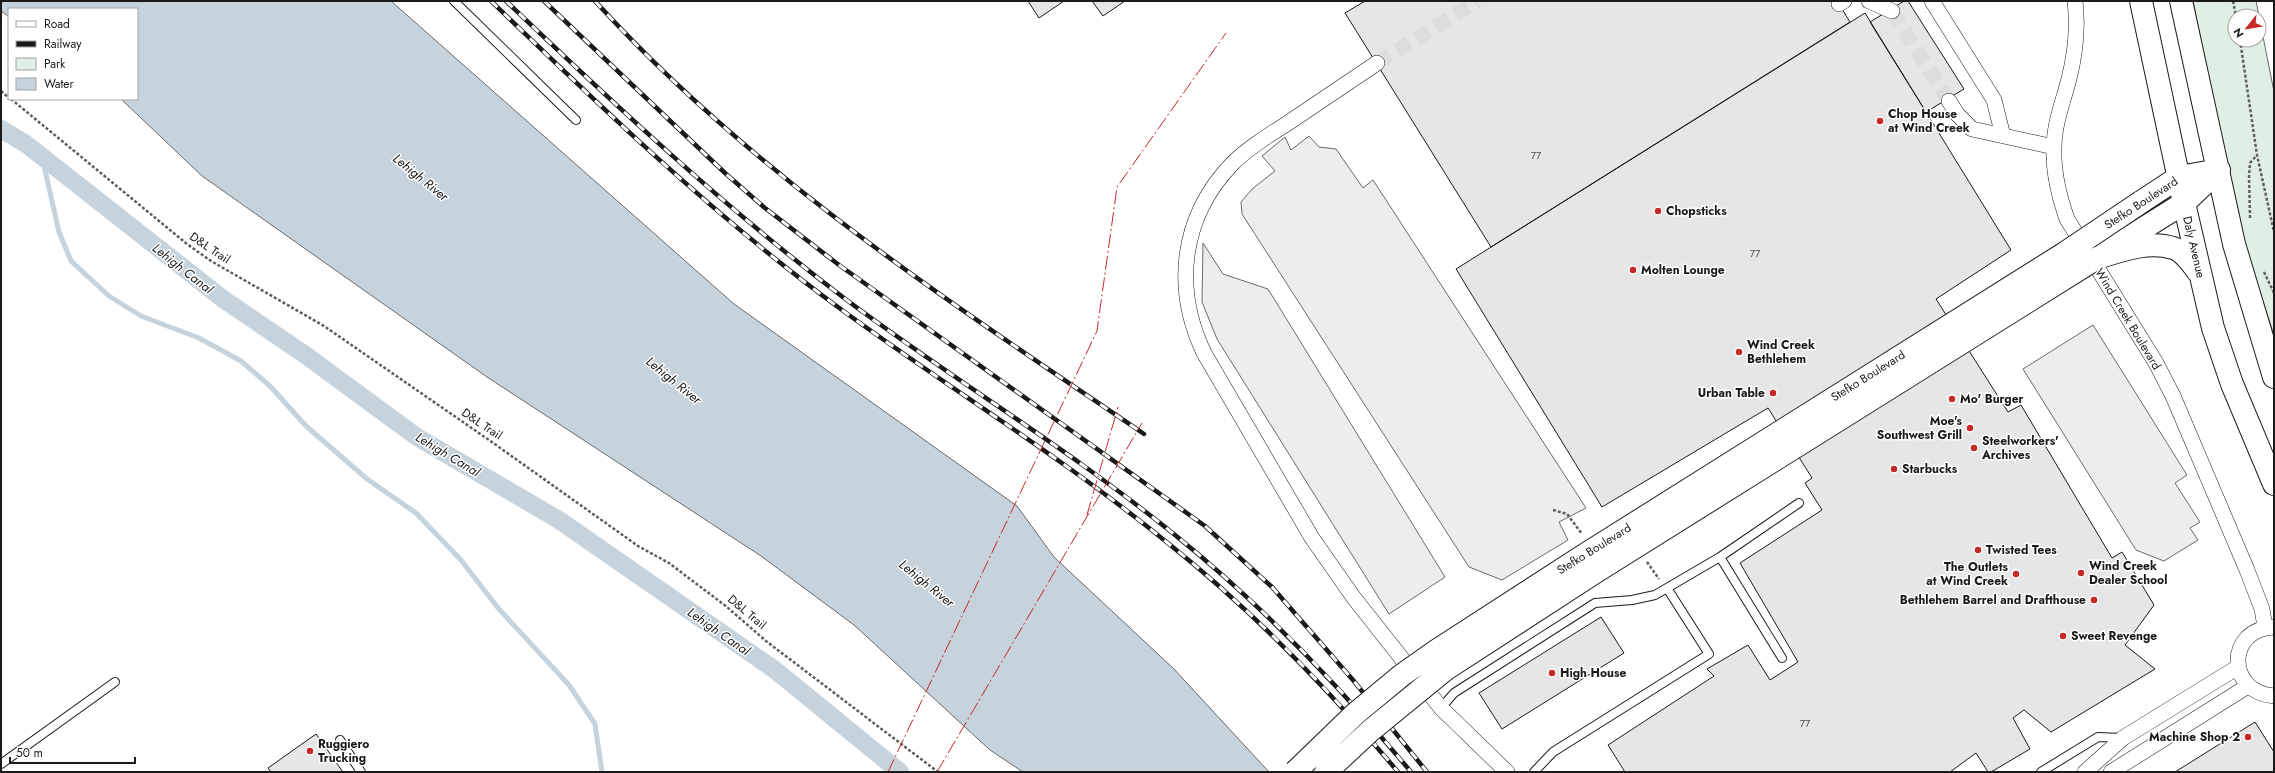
<svg xmlns="http://www.w3.org/2000/svg" width="2275" height="773" font-family="Jost,sans-serif">
<rect width="100%" height="100%" fill="#fff"/>
<path fill="#e0efe3" stroke="#6a6a6a" d="M2193 1H2256L2259 16H2235V40H2259V16L2274 92V335L2239 229Z"/>
<path fill="#ededed" stroke="#6a6a6a" d="M1309 136 1319 147 1336 149 1363 188 1373 180 1586 508 1559 522 1568 540 1502 580 1469 567 1242 214 1241 202 1252 189 1275 171 1262 156 1285 137 1291 150Z
M1203 243 1223 274 1268 289 1445 577 1389 614 1217 339 1202 302Z
M2093 325 2187 475 2175 483 2200 522 2190 528 2198 540 2164 561 2136 550 2023 369Z"/>
<path fill="#c6d2dc" stroke="#6a6a6a" d="M1 1H391L734 304 1017 506 1054 557 1174 669 1269 772H1023L990 750 854 625 761 556 487 377 202 176 121 99H137V9H9V17L1 11Z"/>
<g fill="none" stroke-linecap="round" stroke-linejoin="round">
<path stroke="#c6d2dc" stroke-width="5" d="M42 157 59 232 71 261 109 296 141 316 199 338 241 361 270 386 306 426 367 479 416 513 461 560 498 608 569 685 595 724 602 772"/>
<path stroke="#c6d2dc" stroke-width="18" d="M1 129 26 144 223 299 304 354 417 437 559 520 775 670 900 772"/>
</g>
<path fill="#e6e6e6" stroke="#1a1a1a" d="M1028 1H1064L1039 18Z
M1092 1H1125L1103 16Z
M1365 1H1837L1850 22 1491 247 1345 13Z
M1904 1H1908L1964 89 1926 112 1870 22Z
M1865 13 2011 250 1936 299 2008 412 2021 405 2112 558 2122 552 2154 605 2125 645 2155 669 2051 732 2024 710 2013 718 2030 749 1991 772H1988L1976 753 1950 772H1625L1608 745 1714 676 1707 669 1748 645 1770 680 1798 662 1740 563 1822 510 1805 483 1812 478 1768 408 1602 507 1456 269Z
M1601 617 1624 653 1502 729 1479 693Z
M2255 722 2274 752V772H2175Z
M316 734 343 772H271L268 768Z"/>
<g fill="none" stroke-linecap="round" stroke-linejoin="round">
<path stroke="#ddd" stroke-width="15" stroke-dasharray="15 8" stroke-linecap="butt" d="M1892 11 1949 101
M1377 63 1477 1"/>
<defs>
<path id="service" d="M454 1 576 120
M1720 557 1782 658
M1441 708 1454 693 1595 603 1632 600 1655 595 1720 557 1799 503
M340 740 361 772
M1 764 115 682
M1534 772 1553 752 1709 654 1667 588
M2041 772 2098 737 2122 738"/>
<path id="minor" d="M1869 1 1892 11
M1932 1 1994 100 2003 136
M2075 1C2078 26 2075 55 2069 79 2063 102 2054 124 2054 148 2053 172 2059 196 2067 219L2156 363 2173 396 2247 570 2262 609 2265 627
M1839 4 1844 1
M1377 63C1347 83 1318 103 1288 123 1269 135 1248 148 1232 164 1181 217 1173 288 1204 353L1312 538 1354 598 1441 708 1507 772
M1949 101 1957 114 1972 129 2054 147
M2274 627C2226 629 2226 692 2274 696
M2085 772 2123 738 2238 667
M2111 772 2248 686"/>
<path id="primary" d="M2141 202 2179 177 2219 170
M2104 253 2184 203 2219 170"/>
<path id="trunk" d="M2141 1 2184 203 2213 328 2232 384 2274 484
M2181 1 2234 244 2274 377
M2097 258C2120 251 2148 240 2173 248 2184 251 2192 264 2199 273"/>
</defs>
<use href="#service" stroke="#1a1a1a" stroke-width="10"/>
<use href="#minor" stroke="#1a1a1a" stroke-width="16"/>
<use href="#primary" stroke="#1a1a1a" stroke-width="24"/>
<use href="#trunk" stroke="#1a1a1a" stroke-width="24"/>
<path stroke="#5f5f5f" stroke-width="2.5" stroke-dasharray="3 2" stroke-linecap="butt" d="M2233 1 2236 16
M2240 40 2257 155 2274 232
M1 91 9 98
M11 99 187 244 211 261 324 326 489 440 638 546 669 563 727 607 766 641 938 772
M2250 218 2249 176 2250 163 2257 155
M2264 272 2274 293
M1553 510 1567 514 1582 534
M1647 562 1659 579"/>
<use href="#service" stroke="#fff" stroke-width="8"/>
<use href="#minor" stroke="#fff" stroke-width="15"/>
<use href="#primary" stroke="#fff" stroke-width="22"/>
<use href="#trunk" stroke="#fff" stroke-width="22"/>
<defs>
<path id="rail" d="M491 1C603 109 716 218 842 310 950 389 1065 459 1169 544 1254 612 1328 688 1398 772
M506 1C615 105 724 207 844 298 952 379 1069 449 1175 535 1263 606 1339 685 1411 772
M544 1 725 173 765 208 839 265 1205 526 1272 587 1353 680 1427 772
M595 1C753 175 950 302 1144 434"/>
</defs>
<use href="#rail" stroke="#1a1a1a" stroke-width="4.5"/>
<use href="#rail" stroke="#fff" stroke-width="3" stroke-dasharray="9" stroke-linecap="butt"/>
<defs>
<path id="primary-bridge" d="M1295 772 1355 714 1402 675 1436 651 1586 554 2065 253 2141 202
M1326 772 1370 731 1446 669 1597 571 2097 258"/>
</defs>
<use href="#primary-bridge" stroke="#1a1a1a" stroke-width="24" stroke-linecap="butt"/>
<use href="#primary-bridge" stroke="#fff" stroke-width="22"/>
<path stroke="#c62828" stroke-width="1" stroke-dasharray="14 3 2 3" stroke-linecap="butt" d="M1087 515 1118 407
M888 772 1097 331 1117 187 1226 33
M937 772 1142 423"/>
</g>
<g fill="#c62828" stroke="#fff" stroke-width="1.5">
<circle cx="1880" cy="121" r="4"/>
<circle cx="1658" cy="211" r="4"/>
<circle cx="1633" cy="270" r="4"/>
<circle cx="1739" cy="352" r="4"/>
<circle cx="1773" cy="393" r="4"/>
<circle cx="1952" cy="399" r="4"/>
<circle cx="1970" cy="428" r="4"/>
<circle cx="1974" cy="448" r="4"/>
<circle cx="1894" cy="469" r="4"/>
<circle cx="1978" cy="550" r="4"/>
<circle cx="2081" cy="573" r="4"/>
<circle cx="2016" cy="574" r="4"/>
<circle cx="2094" cy="600" r="4"/>
<circle cx="2063" cy="636" r="4"/>
<circle cx="1552" cy="673" r="4"/>
<circle cx="2248" cy="737" r="4"/>
<circle cx="310" cy="751" r="4"/>
</g>
<g text-anchor="middle" stroke-width="3" stroke-linejoin="round" paint-order="stroke">
<g font-size="10" fill="#4d4d4d">
<text x="1536" y="159">77</text>
<text x="1755" y="257">77</text>
<text x="1805" y="727">77</text>
</g>
<g font-size="12" font-weight="bold" fill="#1a1a1a" stroke="#fff" text-anchor="start">
<text x="1888" y="118">Chop House<tspan x="1888" dy="14">at Wind Creek</tspan></text>
<text x="1666" y="215">Chopsticks</text>
<text x="1641" y="274">Molten Lounge</text>
<text x="1747" y="349">Wind Creek<tspan x="1747" dy="14">Bethlehem</tspan></text>
<text x="1765" y="397" text-anchor="end">Urban Table</text>
<text x="1960" y="403">Mo' Burger</text>
<text x="1962" y="425" text-anchor="end">Moe's<tspan x="1962" dy="14">Southwest Grill</tspan></text>
<text x="1982" y="445">Steelworkers'<tspan x="1982" dy="14">Archives</tspan></text>
<text x="1902" y="473">Starbucks</text>
<text x="1986" y="554">Twisted Tees</text>
<text x="2089" y="570">Wind Creek<tspan x="2089" dy="14">Dealer School</tspan></text>
<text x="2008" y="571" text-anchor="end">The Outlets<tspan x="2008" dy="14">at Wind Creek</tspan></text>
<text x="2086" y="604" text-anchor="end">Bethlehem Barrel and Drafthouse</text>
<text x="2071" y="640">Sweet Revenge</text>
<text x="1560" y="677">High House</text>
<text x="2240" y="741" text-anchor="end">Machine Shop 2</text>
<text x="318" y="748">Ruggiero<tspan x="318" dy="14">Trucking</tspan></text>
</g>
<g font-size="12" fill="#1a1a1a" stroke="#fff">
<text transform="translate(2141 203) rotate(-33)" y="4">Stefko Boulevard</text>
<text transform="translate(2194 247) rotate(77)" y="4">Daly Avenue</text>
<text transform="translate(210 248) rotate(34)" y="4">D&amp;L Trail</text>
<text transform="translate(2128 319) rotate(59)" y="4">Wind Creek Boulevard</text>
<text transform="translate(1868 376) rotate(-32)" y="4">Stefko Boulevard</text>
<text transform="translate(482 424) rotate(34)" y="4">D&amp;L Trail</text>
<text transform="translate(1594 549) rotate(-32)" y="4">Stefko Boulevard</text>
<text transform="translate(747 612) rotate(40)" y="4">D&amp;L Trail</text>
</g>
<g font-size="13" font-style="italic" fill="#1a1a1a" stroke="#fff">
<text transform="translate(421 177) rotate(39)" y="5">Lehigh River</text>
<text transform="translate(183 268) rotate(38)" y="5">Lehigh Canal</text>
<text transform="translate(674 380) rotate(39)" y="5">Lehigh River</text>
<text transform="translate(448 454) rotate(31)" y="5">Lehigh Canal</text>
<text transform="translate(927 583) rotate(39)" y="5">Lehigh River</text>
<text transform="translate(719 631) rotate(35)" y="5">Lehigh Canal</text>
</g>
</g>
<rect width="2275" height="773" fill="none" stroke="#1a1a1a" stroke-width="4"/>
<rect x="8" y="8" width="130" height="92" fill="#ffffff" stroke="#a3a3a3"/>
<rect x="16" y="21" width="20" height="6" fill="#ffffff" stroke="#a3a3a3"/>
<text x="44" y="28" font-size="12" fill="#1a1a1a">Road</text>
<rect x="16" y="41" width="20" height="6" fill="#1a1a1a" stroke="#a3a3a3"/>
<text x="44" y="48" font-size="12" fill="#1a1a1a">Railway</text>
<rect x="16" y="58" width="20" height="12" fill="#e0efe3" stroke="#a3a3a3"/>
<text x="44" y="68" font-size="12" fill="#1a1a1a">Park</text>
<rect x="16" y="78" width="20" height="12" fill="#c6d2dc" stroke="#a3a3a3"/>
<text x="44" y="88" font-size="12" fill="#1a1a1a">Water</text>
<g transform="translate(2247 28) rotate(240)"><circle r="19" fill="#ffffff" stroke="#a3a3a3"/>
<path d="M0-3L7 15L0 10L-7 15Z" fill="#c62828"/>
<text y="-6" font-size="11" font-weight="bold" text-anchor="middle" fill="#1a1a1a">N</text>
</g>
<path d="M10 757v6h125v-6" fill="none" stroke="#1a1a1a" stroke-width="2"/>
<text x="16" y="757" font-size="12" fill="#1a1a1a" stroke="#ffffff" stroke-width="3" paint-order="stroke">50 m</text>
</svg>
